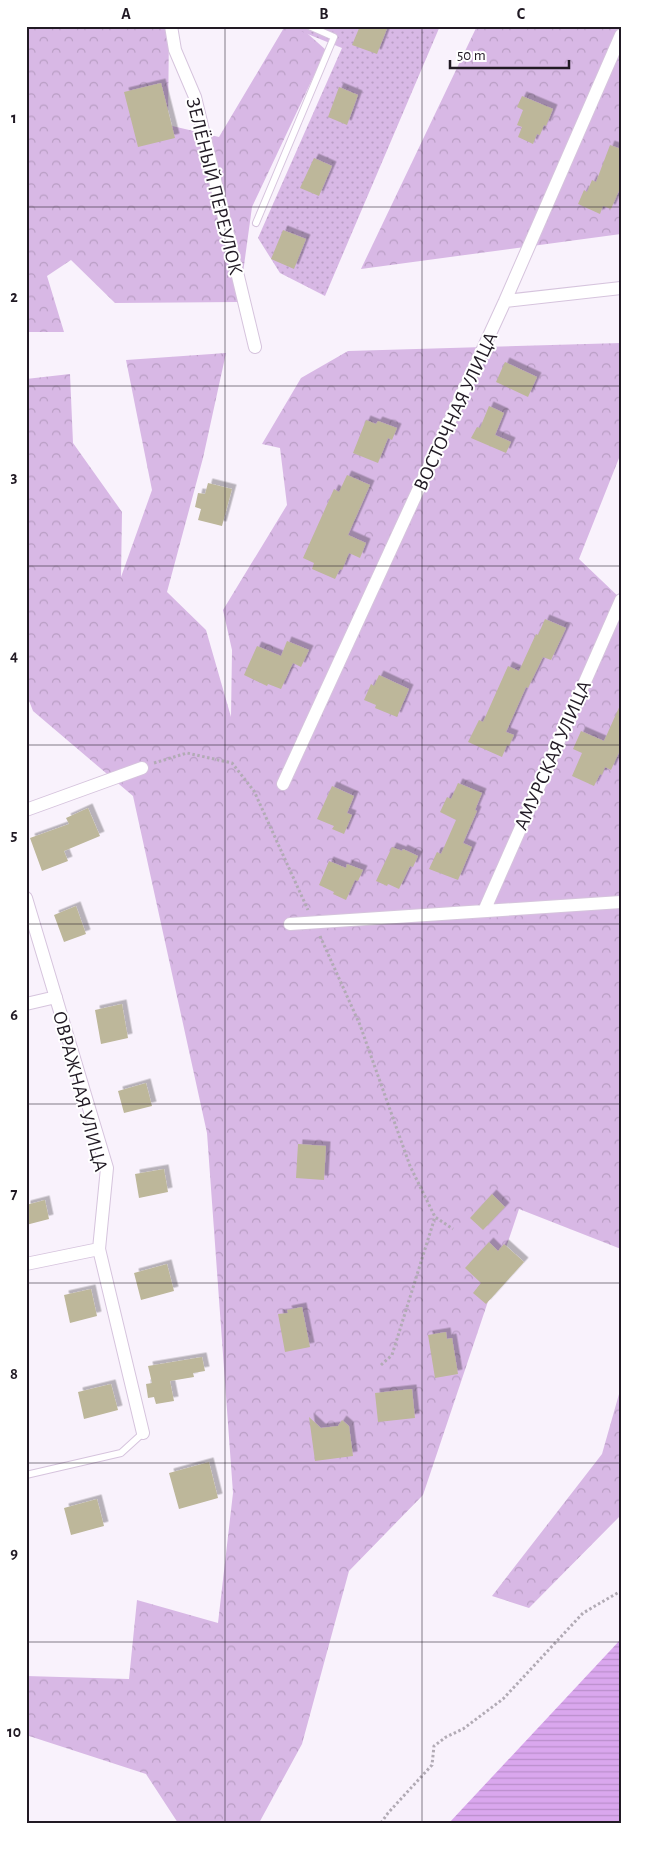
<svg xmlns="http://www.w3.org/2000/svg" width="647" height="1849" font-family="'Alegreya Sans',sans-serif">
<defs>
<pattern id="forest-crowns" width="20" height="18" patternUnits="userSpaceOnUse" patternTransform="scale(1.25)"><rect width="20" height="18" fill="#d8b8e5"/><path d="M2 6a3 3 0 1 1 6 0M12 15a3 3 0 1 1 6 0" fill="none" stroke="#b99ec4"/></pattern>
<pattern id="garden-dots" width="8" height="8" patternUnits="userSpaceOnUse" patternTransform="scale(1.25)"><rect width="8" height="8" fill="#d8b8e5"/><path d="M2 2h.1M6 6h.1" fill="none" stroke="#b99ec4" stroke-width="1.8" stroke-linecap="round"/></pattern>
<pattern id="water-rules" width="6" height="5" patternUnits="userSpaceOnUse" patternTransform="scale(1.25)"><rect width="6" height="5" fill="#daa7ee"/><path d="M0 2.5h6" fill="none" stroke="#bb8fcc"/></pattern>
<filter id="shadow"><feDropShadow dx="4.5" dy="-4.5" stdDeviation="0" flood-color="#0004"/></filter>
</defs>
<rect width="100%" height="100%" fill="#f9f2fc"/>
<path fill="url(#forest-crowns)" d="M26 26H169L168 125 219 137 285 26H299L326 50 252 207 239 302 115 303 71 260 47 276 64 332H26Z
M477 26H621V234L361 269Z
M621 343V453L579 559 621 599V1249L519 1209 423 1495 349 1571 302 1744 259 1823H178L146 1774 26 1735V1676L129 1679 137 1600 218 1623 233 1493 207 1133 133 796 33 711 26 693V379L70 374 73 443 122 512 121 577 152 490 126 360 226 353 203 458 167 592 206 630 231 717 232 650 223 610 287 505 280 448 262 444 301 378 348 351Z
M621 1387V1515L529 1608 492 1596 602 1454Z"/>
<path fill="url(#garden-dots)" d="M288 26H440L325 296 280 273 258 238 342 48Z"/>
<path fill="url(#water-rules)" d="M621 1639V1823H449Z"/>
<path fill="#bdb79a" filter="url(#shadow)" d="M360 26H388L377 54 352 45Z
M161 83 175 138 138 147 124 92Z
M339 87 358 95 347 125 328 117Z
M522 96 553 109 546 126 544 125 540 135 537 134 533 144 518 137 522 127 517 125 523 110 517 107Z
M610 145 621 149V186L611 209 603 206 600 214 578 204 584 190 587 192 592 180 596 182Z
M314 158 332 166 319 196 300 188Z
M283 230 306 239 294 269 271 259Z
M505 362 537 377 528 397 496 382Z
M489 406 504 413 495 435 511 442 506 453 471 438 477 427 480 428Z
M366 420 376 424 378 421 397 428 392 440 388 438 378 463 353 453Z
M347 475 370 485 348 535 366 543 360 558 349 553 342 570 340 569 335 579 312 569 314 563 303 558 334 489 339 492Z
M208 483 232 489 222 526 198 520 201 509 195 507 198 493 205 494Z
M545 619 566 628 551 660 543 657 528 688 526 687 506 732 514 735 509 746 507 745 502 757 468 742 479 720 483 722 508 666 519 671 536 634 538 635Z
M287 641 309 650 301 667 293 663 281 689 268 684 267 686 244 675 257 646 281 656Z
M379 675 409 689 397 717 375 708 376 705 364 700 371 684 374 686Z
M621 703V748L611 770 605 767 602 775 600 774 594 786 572 776 582 753 573 749 581 731 604 741Z
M458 783 482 793 475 810 477 811 463 843 472 847 458 880 429 869 437 852 441 854 456 820 440 812 447 797 451 799Z
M332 786 354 796 347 813 352 815 344 834 332 829 334 826 317 819Z
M88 808 100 836 64 851 68 861 42 871 30 838 69 824 66 818Z
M392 847 402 851 403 849 418 856 413 867 410 866 399 889 388 884 387 886 376 881Z
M329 861 346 868 347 864 363 870 358 881 355 880 346 900 333 894 334 892 319 885Z
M76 906 86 934 64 942 54 915Z
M122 1004 128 1038 101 1044 95 1010Z
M146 1083 152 1106 124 1113 118 1091Z
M298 1144 326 1146 324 1180 296 1178Z
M164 1169 168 1192 139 1198 135 1174Z
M492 1194 505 1207 483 1230 470 1218Z
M45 1200 49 1219 26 1225V1205Z
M489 1242 498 1251 504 1244 524 1262 486 1304 473 1293 481 1283 465 1268Z
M167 1264 174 1291 141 1300 134 1273Z
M91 1289 97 1316 70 1323 64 1295Z
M302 1307 310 1347 285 1352 278 1314 288 1313 287 1310Z
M446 1332 447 1339 452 1338 458 1374 435 1378 428 1335Z
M202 1357 205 1371 193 1373 194 1377 170 1381 174 1401 156 1404 154 1397 148 1398 146 1384 152 1383 148 1366Z
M111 1384 118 1410 84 1419 78 1392Z
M412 1389 415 1418 378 1422 375 1393Z
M309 1417 321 1428 338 1426 342 1420 349 1426 353 1456 315 1461Z
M209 1462 218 1498 179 1509 169 1473Z
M97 1499 104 1526 71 1535 64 1508Z"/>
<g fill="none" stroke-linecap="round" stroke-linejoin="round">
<defs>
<path id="lane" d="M256 223 334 37 309 26
M26 1475 121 1453 143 1433"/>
<path id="street" d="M171 26 175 50 195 97 255 347
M505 301 621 288
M283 784 505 301 621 35
M26 810 142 768
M26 898 107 1168 99 1249 143 1433
M484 911 621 600
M290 924 621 902
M26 1004 56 997
M26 1264 99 1249"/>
</defs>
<use href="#lane" stroke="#d6c4dd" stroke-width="8"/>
<use href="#street" stroke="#d6c4dd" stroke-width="14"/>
<path stroke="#b2abb5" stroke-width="3" stroke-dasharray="2.5 2.5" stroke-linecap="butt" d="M154 763 187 753 232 763 254 791 308 910
M320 936 360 1025 410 1166 435 1217 453 1229
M381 1365 392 1355 435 1217
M381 1823 388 1813 432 1765 434 1746 446 1737 463 1729 503 1699 583 1613 621 1591"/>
<use href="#lane" stroke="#fff" stroke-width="6"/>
<use href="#street" stroke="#fff" stroke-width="12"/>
</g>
<path fill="none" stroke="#211a24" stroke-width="1" stroke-opacity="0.55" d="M225 26V1823M422 26V1823M26 207H621M26 386H621M26 566H621M26 745H621M26 924H621M26 1104H621M26 1283H621M26 1463H621M26 1642H621"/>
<g text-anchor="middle" stroke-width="4" stroke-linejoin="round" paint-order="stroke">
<g font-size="20" fill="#211a24" stroke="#fff">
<text transform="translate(215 186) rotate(76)" y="7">ЗЕЛЁНЫЙ ПЕРЕУЛОК</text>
<text transform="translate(455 411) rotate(-65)" y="7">ВОСТОЧНАЯ УЛИЦА</text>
<text transform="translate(552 755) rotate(-66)" y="7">АМУРСКАЯ УЛИЦА</text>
<text transform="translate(81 1091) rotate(75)" y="7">ОВРАЖНАЯ УЛИЦА</text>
</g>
</g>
<rect width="647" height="1849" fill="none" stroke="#ffffff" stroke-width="55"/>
<path d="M450 60v8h119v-8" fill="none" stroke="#211a24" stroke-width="2.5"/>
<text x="457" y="60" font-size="15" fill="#211a24" stroke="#ffffff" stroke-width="4" paint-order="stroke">50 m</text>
<rect x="28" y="28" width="592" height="1794" fill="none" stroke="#211a24" stroke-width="2"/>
<g font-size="16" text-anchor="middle" font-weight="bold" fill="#211a24">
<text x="126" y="19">A</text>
<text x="324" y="19">B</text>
<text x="521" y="19">C</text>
<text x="14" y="123">1</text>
<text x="14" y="302">2</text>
<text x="14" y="482">3</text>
<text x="14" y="661">4</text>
<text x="14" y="840">5</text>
<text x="14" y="1020">6</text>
<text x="14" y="1199">7</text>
<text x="14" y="1379">8</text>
<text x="14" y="1558">9</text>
<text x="14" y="1737">10</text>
</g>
</svg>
